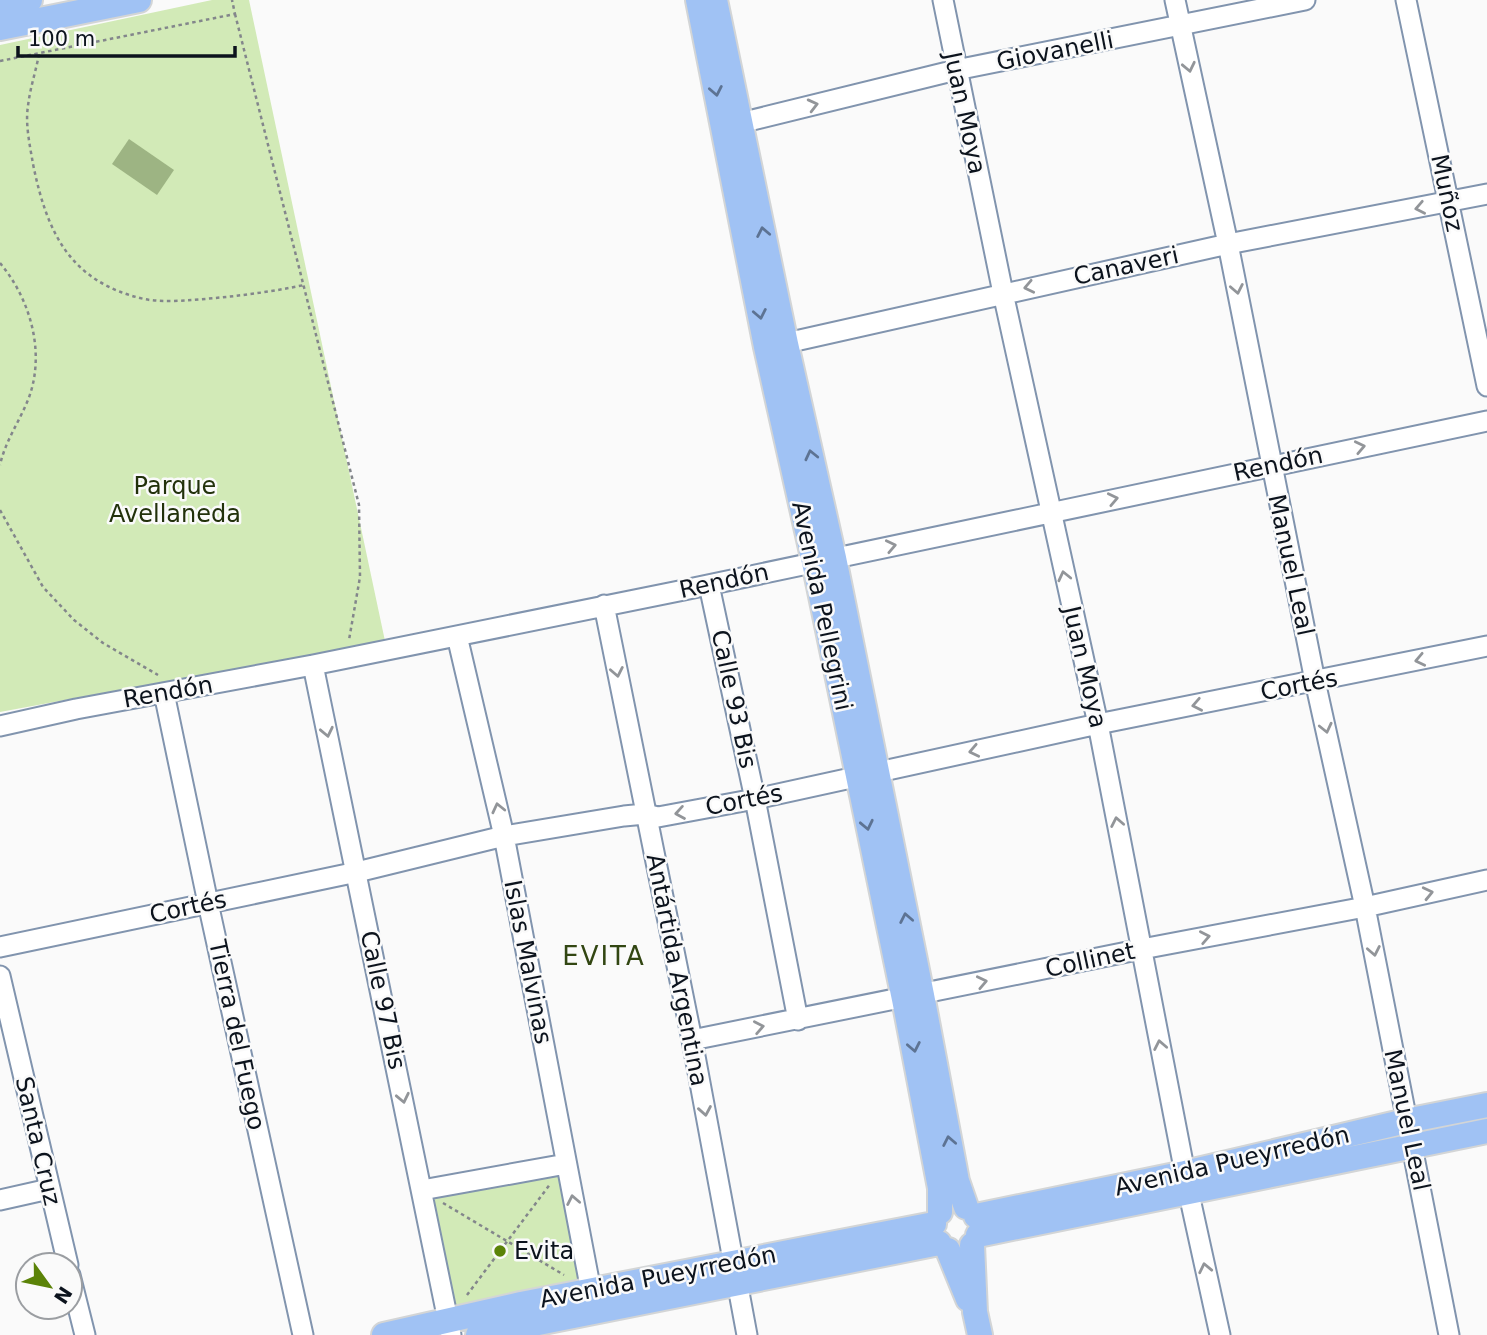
<svg xmlns="http://www.w3.org/2000/svg" width="1487" height="1335" font-family="'DejaVu Sans',sans-serif">
<rect width="100%" height="100%" fill="#fafafa"/>
<path fill="#d2eab7" d="M212 0H249L385 641 0 712V45Z
M557 1170 580 1284 454 1306 434 1203 436 1195Z"/>
<path fill="#9db483" d="M129 139 174 170 157 195 112 164Z"/>
<g fill="none" stroke-linecap="round" stroke-linejoin="round">
<defs>
<path id="minor" d="M943 0 1003 293 1098 724 1189 1194 1220 1335
M1175 0 1228 244 1315 681 1365 907 1449 1335
M1406 0 1487 386
M728 126 956 70 1305 0
M773 346 1228 244 1487 194
M709 585 755 799 798 1020
M604 605 692 1040 747 1335
M457 636 504 836 591 1291
M313 665 451 1335
M164 693 208 903 303 1335
M0 726 76 709 313 665 684 590 1487 421
M0 947 357 872 504 836 624 816 645 814 658 817 755 799 1098 724 1487 646
M0 976 68 1265
M692 1040 1142 949 1365 907 1487 880
M422 1190 566 1164
M0 1200 49 1189
M70 1275 85 1335"/>
<path id="major" d="M698 0 766 347 814 562 904 999 940 1188V1212
M715 0 786 344 834 558 922 995 957 1181 966 1207
M0 6 30 0
M0 28 139 0
M976 1216 1185 1173 1406 1121 1487 1105
M978 1235 1487 1131
M972 1245 975 1312 980 1335
M948 1250 968 1299
M384 1335 521 1304 934 1224
M478 1335 939 1243"/>
</defs>
<use href="#minor" stroke="#8194ae" stroke-width="23"/>
<use href="#major" stroke="#d3d5d6" stroke-width="28"/>
<path stroke="#83868b" stroke-width="2.5" stroke-dasharray="3.5 3.5" stroke-linecap="butt" d="M235 14 359 505 360 577 349 640
M39 54C36 71 30 88 28 106 25 124 30 146 33 164 47 233 70 282 144 299 159 302 177 301 192 300 230 297 266 293 304 285
M0 61 235 14 232 0
M0 263C31 300 46 354 28 400 19 422 5 442 0 465
M0 510 43 587 74 620 103 643 158 675
M443 1203 564 1275
M467 1295 551 1183"/>
<use href="#minor" stroke="#fff" stroke-width="19"/>
<use href="#major" stroke="#a0c2f4" stroke-width="24"/>
</g>
<defs><path id="oneway-chevron" d="M-2-3.5L2.5 0L-2 3.5" fill="none" stroke-width="1.6" stroke-linecap="round" stroke-linejoin="round" transform="scale(1.75)"/></defs>
<g stroke="#929599">
<use href="#oneway-chevron" transform="translate(1189 67) rotate(78)"/>
<use href="#oneway-chevron" transform="translate(813 105) rotate(-14)"/>
<use href="#oneway-chevron" transform="translate(1420 208) rotate(169)"/>
<use href="#oneway-chevron" transform="translate(1029 287) rotate(168)"/>
<use href="#oneway-chevron" transform="translate(1237 289) rotate(79)"/>
<use href="#oneway-chevron" transform="translate(1360 447) rotate(-12)"/>
<use href="#oneway-chevron" transform="translate(1113 499) rotate(-12)"/>
<use href="#oneway-chevron" transform="translate(891 546) rotate(-12)"/>
<use href="#oneway-chevron" transform="translate(1064 576) rotate(-103)"/>
<use href="#oneway-chevron" transform="translate(1420 660) rotate(168)"/>
<use href="#oneway-chevron" transform="translate(617 672) rotate(79)"/>
<use href="#oneway-chevron" transform="translate(1197 705) rotate(169)"/>
<use href="#oneway-chevron" transform="translate(1326 728) rotate(77)"/>
<use href="#oneway-chevron" transform="translate(327 732) rotate(78)"/>
<use href="#oneway-chevron" transform="translate(974 751) rotate(168)"/>
<use href="#oneway-chevron" transform="translate(498 808) rotate(-103)"/>
<use href="#oneway-chevron" transform="translate(680 813) rotate(170)"/>
<use href="#oneway-chevron" transform="translate(1117 822) rotate(-101)"/>
<use href="#oneway-chevron" transform="translate(1428 893) rotate(-13)"/>
<use href="#oneway-chevron" transform="translate(1205 937) rotate(-11)"/>
<use href="#oneway-chevron" transform="translate(1374 951) rotate(79)"/>
<use href="#oneway-chevron" transform="translate(982 982) rotate(-12)"/>
<use href="#oneway-chevron" transform="translate(759 1027) rotate(-11)"/>
<use href="#oneway-chevron" transform="translate(1160 1045) rotate(-101)"/>
<use href="#oneway-chevron" transform="translate(403 1098) rotate(78)"/>
<use href="#oneway-chevron" transform="translate(705 1111) rotate(80)"/>
<use href="#oneway-chevron" transform="translate(573 1200) rotate(-101)"/>
<use href="#oneway-chevron" transform="translate(1205 1268) rotate(-102)"/>
</g>
<g stroke="#5d7393">
<use href="#oneway-chevron" transform="translate(716 91) rotate(79)"/>
<use href="#oneway-chevron" transform="translate(763 232) rotate(-101)"/>
<use href="#oneway-chevron" transform="translate(760 314) rotate(79)"/>
<use href="#oneway-chevron" transform="translate(811 455) rotate(-103)"/>
<use href="#oneway-chevron" transform="translate(867 825) rotate(78)"/>
<use href="#oneway-chevron" transform="translate(906 918) rotate(-101)"/>
<use href="#oneway-chevron" transform="translate(914 1047) rotate(79)"/>
<use href="#oneway-chevron" transform="translate(949 1141) rotate(-101)"/>
</g>
<circle fill="#5b8308" stroke="#fafafa" stroke-width="2.5" cx="500" cy="1251" r="7"/>
<g text-anchor="middle" stroke-width="5" stroke-linejoin="round" paint-order="stroke">
<g font-size="24" fill="#0c131d" stroke="#fafafa">
<text transform="translate(1055 51) rotate(-11)" y="8">Giovanelli</text>
<text transform="translate(965 113) rotate(78)" y="8">Juan Moya</text>
<text transform="translate(1447 193) rotate(78)" y="8">Muñoz</text>
<text transform="translate(1126 266) rotate(-12)" y="8">Canaveri</text>
<text transform="translate(1278 464) rotate(-12)" y="8">Rendón</text>
<text transform="translate(1291 565) rotate(78)" y="8">Manuel Leal</text>
<text transform="translate(724 581) rotate(-12)" y="8">Rendón</text>
<text transform="translate(822 606) rotate(78)" y="8">Avenida Pellegrini</text>
<text transform="translate(1085 667) rotate(77)" y="8">Juan Moya</text>
<text transform="translate(1299 685) rotate(-11)" y="8">Cortés</text>
<text transform="translate(168 692) rotate(-10)" y="8">Rendón</text>
<text transform="translate(734 699) rotate(78)" y="8">Calle 93 Bis</text>
<text transform="translate(744 800) rotate(-11)" y="8">Cortés</text>
<text transform="translate(188 907) rotate(-12)" y="8">Cortés</text>
<text transform="translate(1090 960) rotate(-12)" y="8">Collinet</text>
<text transform="translate(528 962) rotate(79)" y="8">Islas Malvinas</text>
<text transform="translate(677 970) rotate(79)" y="8">Antártida Argentina</text>
<text transform="translate(383 1000) rotate(78)" y="8">Calle 97 Bis</text>
<text transform="translate(237 1035) rotate(78)" y="8">Tierra del Fuego</text>
<text transform="translate(1407 1120) rotate(78)" y="8">Manuel Leal</text>
<text transform="translate(38 1141) rotate(77)" y="8">Santa Cruz</text>
<text transform="translate(1232 1161) rotate(-13)" y="8">Avenida Pueyrredón</text>
<text transform="translate(658 1277) rotate(-11)" y="8">Avenida Pueyrredón</text>
</g>
<g font-size="24" fill="#22310b" stroke="#fafafa">
<text x="175" y="494">Parque<tspan x="175" dy="28">Avellaneda</tspan></text>
</g>
<g font-size="24" fill="#0c131d" stroke="#fafafa" text-anchor="start">
<text x="514" y="1259">Evita</text>
</g>
<g font-size="26" letter-spacing="2" fill="#324612" stroke="#fafafa">
<text x="604" y="965">EVITA</text>
</g>
</g>
<g transform="translate(49 1286) rotate(123)"><circle r="33" fill="#fafafa" stroke="#9b9ea2" stroke-width="2"/>
<path d="M0-5L12 26L0 18L-12 26Z" fill="#5b8308"/>
<text y="-10" font-size="19" font-weight="bold" text-anchor="middle" fill="#0c131d">N</text>
</g>
<path d="M18 46v10h217v-10" fill="none" stroke="#0c131d" stroke-width="3.5"/>
<text x="28" y="46" font-size="21" fill="#0c131d" stroke="#fafafa" stroke-width="5" paint-order="stroke">100 m</text>
</svg>
